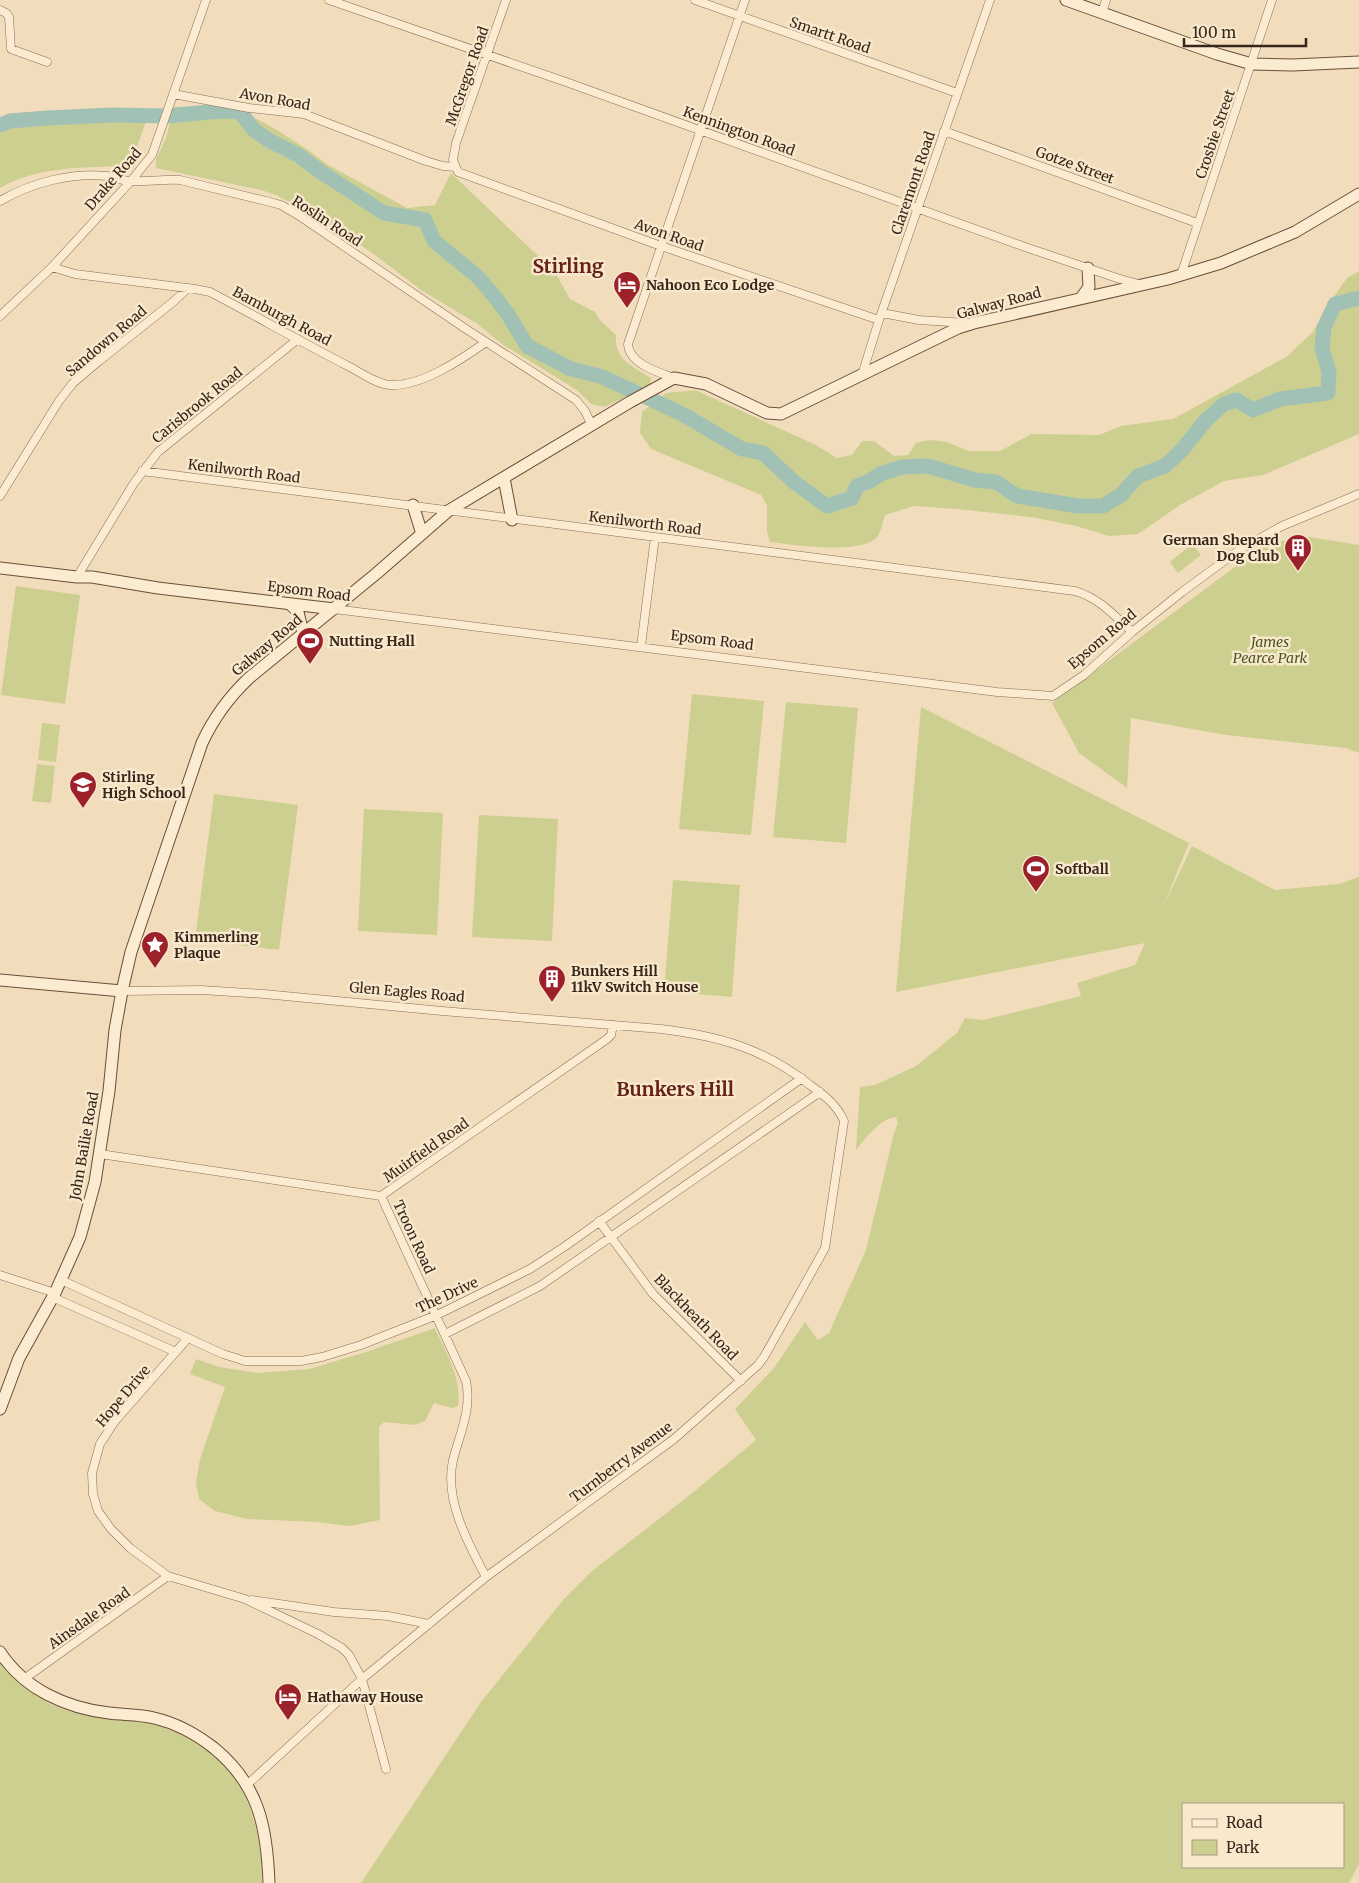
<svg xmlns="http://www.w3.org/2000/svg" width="1359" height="1883" font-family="Merriweather,serif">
<rect width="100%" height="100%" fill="#f1ddbc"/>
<path fill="#cdcf90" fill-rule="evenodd" d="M204 106 240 110 277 130 308 150 328 165 407 208 435 205 451 173 555 272 570 299 595 312 600 320 616 335C614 360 634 367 651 378L650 386 604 407 591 404 577 390 502 344 476 323 421 290 371 252 312 214 276 195 261 190 156 168V159L166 138 174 107Z
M147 119 130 166C86 168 40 165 0 188V132L17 123Z
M1359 271V434L1263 475 1224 481 1180 505 1138 534 1109 536 1076 526 1031 517 956 509 914 506 885 515C883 521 881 532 877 537 861 555 793 545 770 542L767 532V506L761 495 651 449 640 433 642 412 666 393 695 390 816 445 837 458 852 455 862 441H874L894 456 908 455 916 443 930 440 947 442 969 451H1000L1031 434 1099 435 1121 426 1173 419 1286 357 1313 332 1326 308 1347 278Z
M1303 536 1359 545V753L1346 748 1226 735 1131 718 1127 788 1079 753 1052 703 1263 546Z
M1192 544 1201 555 1178 573 1170 562Z
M16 586 80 595 65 704 1 695Z
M692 694 764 701 751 835 679 829Z
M786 702 858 708 846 843 773 837Z
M921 707 1189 843 1163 907 1192 846 1275 890 1339 884 1359 877V1864L1349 1883H361L481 1702 564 1599 592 1571 691 1494 756 1440 735 1409 774 1368 805 1322 818 1340 829 1333 866 1250 894 1133 898 1123 896 1117C878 1120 867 1137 856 1150L860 1087 875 1085 916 1066 957 1033 965 1018 983 1020 1081 996 1077 983 1135 965 1145 943 896 992ZM1343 1804V1867H1183V1804Z
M42 723 60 725 56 762 38 760Z
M37 764 55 766 51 803 32 801Z
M214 794 298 805 279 950 195 940Z
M364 809 443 813 437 935 358 931Z
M479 815 558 819 552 941 472 937Z
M673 880 740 885 732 997 664 991Z
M435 1328C446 1353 462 1378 458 1406L452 1408 434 1403 425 1421 415 1425 384 1422 379 1427 380 1520 350 1526 317 1522 247 1519 215 1511 199 1499 196 1483 200 1459 225 1387 190 1374 196 1359 219 1367 257 1373 309 1369 366 1352Z
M0 1659C14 1679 41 1703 65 1710 80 1715 98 1716 114 1718 126 1720 139 1719 152 1722 231 1742 262 1805 262 1883H0Z"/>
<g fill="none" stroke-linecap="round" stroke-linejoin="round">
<path stroke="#a1c1b5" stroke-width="15" d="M0 125 10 121 47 118 112 115 167 116 220 111 240 112 254 130 270 141 298 155 321 172 384 213 425 220 434 241 478 277 495 297 509 316 527 346 571 369 600 376 646 397 684 415 742 449 763 453 794 482 827 506 852 498 857 486 870 481 880 474 902 467 928 466 975 480 996 482 1017 496 1078 506H1103L1121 495 1138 476 1165 466 1182 450 1206 420 1224 404 1237 400 1253 410 1280 399 1328 393 1329 372 1322 348 1324 328 1335 304 1359 298"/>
<defs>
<path id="street" d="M329 0 566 82 1028 248 1120 279 1139 284
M506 0 456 143 453 160 458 172 661 246 879 320
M695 0 957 93
M0 10 6 13 9 17 11 49 47 62
M1102 13 1106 0
M173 94 249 108 304 114 426 161 443 166 455 167
M944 131 1197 223
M0 201C31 183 71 172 107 176 115 177 122 181 130 181 147 182 163 179 180 180L266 201 281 205 298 215 466 329 576 400 585 411 592 426
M52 267 75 274 195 289 210 292C256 316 301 342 348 366 360 372 376 384 390 385 421 387 462 359 486 342
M1181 275 1272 0
M882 313 919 320 966 323
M0 316 52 267 131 181 152 155 206 0
M862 375 879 320 990 0
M674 378C658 372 629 364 628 344L745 0
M142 471 1075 591C1099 598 1114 615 1132 632
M0 496 59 401 73 383 99 361 173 302 188 288
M77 577 134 483 158 452 298 339
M334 609 997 692 1053 696 1084 675 1132 632 1182 592 1239 550 1282 526 1359 494
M641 646 655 537
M122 991 201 990 264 994 442 1011 661 1029C719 1036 763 1048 810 1085 824 1095 837 1105 844 1121L825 1248 764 1357 758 1365 674 1439 486 1577 429 1624 362 1679 248 1784
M100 1154 381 1196 607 1039 611 1035 613 1025
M381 1196 466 1381C472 1409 460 1433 453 1460 444 1500 468 1543 486 1577
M599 1221 653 1294 741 1381
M0 1275 55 1293
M61 1280 223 1354 245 1361H301L322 1357 361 1345 437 1315 530 1269 564 1247 802 1078
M52 1297 176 1352
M445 1334 540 1286 820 1092
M188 1338 115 1421 100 1444 92 1473 93 1494 98 1511 111 1529 130 1548 168 1576 245 1599 318 1634 342 1648 349 1655 362 1679 386 1769
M252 1600 334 1612 388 1616 429 1624
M24 1679 168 1576"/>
<path id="secondary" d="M1066 0 1217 54 1252 64 1293 65 1359 62
M1081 298 1089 287 1088 268
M504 478 512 520
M413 505 422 534
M0 568 77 577H92L158 588 334 609
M290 604 298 612 303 633
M0 980 122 991
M0 1409 19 1358 55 1293 80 1237 95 1182 109 1091 115 1030 122 991 131 952 202 743C214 717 229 697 249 678L377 573 448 511 630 402 674 378 706 384 767 413 781 414 958 328 974 323 1168 279 1221 263 1295 232 1359 194
M0 1652C24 1689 66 1708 109 1713 124 1715 139 1714 154 1718 176 1723 196 1734 214 1748 259 1785 267 1827 269 1883"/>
</defs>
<use href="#street" stroke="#896d55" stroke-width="9"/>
<use href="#secondary" stroke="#6b4e38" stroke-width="13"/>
<use href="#street" stroke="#fbebd0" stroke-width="8"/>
<use href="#secondary" stroke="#fbebd0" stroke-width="11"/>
</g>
<defs>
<symbol id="hotel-pin" viewBox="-11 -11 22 30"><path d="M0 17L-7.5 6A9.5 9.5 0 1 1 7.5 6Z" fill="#9c212b" stroke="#f8e8cc"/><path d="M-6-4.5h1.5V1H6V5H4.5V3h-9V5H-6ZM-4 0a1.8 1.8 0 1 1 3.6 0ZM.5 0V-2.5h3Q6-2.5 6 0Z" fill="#fff"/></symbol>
<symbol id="building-pin" viewBox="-11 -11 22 30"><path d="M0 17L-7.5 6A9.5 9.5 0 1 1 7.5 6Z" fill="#9c212b" stroke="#f8e8cc"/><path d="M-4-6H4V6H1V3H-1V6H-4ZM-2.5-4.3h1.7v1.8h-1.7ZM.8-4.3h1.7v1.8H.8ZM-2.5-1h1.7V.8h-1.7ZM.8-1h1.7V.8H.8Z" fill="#fff"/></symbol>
<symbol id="stadium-pin" viewBox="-11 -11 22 30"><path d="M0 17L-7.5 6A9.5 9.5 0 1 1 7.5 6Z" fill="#9c212b" stroke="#f8e8cc"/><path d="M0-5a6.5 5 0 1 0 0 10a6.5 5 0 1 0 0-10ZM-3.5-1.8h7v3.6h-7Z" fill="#fff"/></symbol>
<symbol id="school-pin" viewBox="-11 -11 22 30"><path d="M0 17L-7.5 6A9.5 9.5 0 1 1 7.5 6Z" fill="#9c212b" stroke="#f8e8cc"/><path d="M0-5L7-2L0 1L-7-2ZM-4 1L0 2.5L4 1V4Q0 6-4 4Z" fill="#fff"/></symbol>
<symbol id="sight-pin" viewBox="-11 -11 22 30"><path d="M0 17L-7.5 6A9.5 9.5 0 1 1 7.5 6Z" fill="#9c212b" stroke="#f8e8cc"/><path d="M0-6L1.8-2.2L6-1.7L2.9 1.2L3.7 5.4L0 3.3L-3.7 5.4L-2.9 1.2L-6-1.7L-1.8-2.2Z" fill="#fff"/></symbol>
</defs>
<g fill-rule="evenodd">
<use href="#hotel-pin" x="611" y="269" width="32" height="43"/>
<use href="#building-pin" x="1282" y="532" width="32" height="43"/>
<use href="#stadium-pin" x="294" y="625" width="32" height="43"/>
<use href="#school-pin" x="67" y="769" width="32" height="43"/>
<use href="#stadium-pin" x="1020" y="853" width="32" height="43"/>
<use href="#sight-pin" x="139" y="929" width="32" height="43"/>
<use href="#building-pin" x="536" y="963" width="32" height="43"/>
<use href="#hotel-pin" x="272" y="1681" width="32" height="43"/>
</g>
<g text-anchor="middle" stroke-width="5" stroke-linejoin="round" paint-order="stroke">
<g font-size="14" fill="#37261b" stroke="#f8e8cc">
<text transform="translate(830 35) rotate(19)" y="5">Smartt Road</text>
<text transform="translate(467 76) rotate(-71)" y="5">McGregor Road</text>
<text transform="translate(275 99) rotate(10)" y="5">Avon Road</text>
<text transform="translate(739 131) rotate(20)" y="5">Kennington Road</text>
<text transform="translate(1215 134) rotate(-71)" y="5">Crosbie Street</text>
<text transform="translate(1075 165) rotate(20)" y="5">Gotze Street</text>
<text transform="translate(113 179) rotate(-49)" y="5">Drake Road</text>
<text transform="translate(913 183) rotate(-71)" y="5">Claremont Road</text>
<text transform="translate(327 221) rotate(33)" y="5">Roslin Road</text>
<text transform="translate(669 235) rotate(19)" y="5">Avon Road</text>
<text transform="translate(999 303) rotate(-15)" y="5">Galway Road</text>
<text transform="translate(282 316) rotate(28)" y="5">Bamburgh Road</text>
<text transform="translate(106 341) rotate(-40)" y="5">Sandown Road</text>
<text transform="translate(197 405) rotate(-39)" y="5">Carisbrook Road</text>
<text transform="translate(244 471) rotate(7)" y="5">Kenilworth Road</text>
<text transform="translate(645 523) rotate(7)" y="5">Kenilworth Road</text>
<text transform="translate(309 591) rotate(7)" y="5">Epsom Road</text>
<text transform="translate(1102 639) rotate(-40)" y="5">Epsom Road</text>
<text transform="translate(712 640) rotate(7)" y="5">Epsom Road</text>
<text transform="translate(267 645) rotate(-40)" y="5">Galway Road</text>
<text transform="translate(407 992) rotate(5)" y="5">Glen Eagles Road</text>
<text transform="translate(84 1146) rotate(-80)" y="5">John Bailie Road</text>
<text transform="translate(426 1150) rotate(-35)" y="5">Muirfield Road</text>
<text transform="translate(414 1237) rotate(65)" y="5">Troon Road</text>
<text transform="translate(447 1295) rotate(-25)" y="5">The Drive</text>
<text transform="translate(696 1317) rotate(46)" y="5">Blackheath Road</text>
<text transform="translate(123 1396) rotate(-50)" y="5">Hope Drive</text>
<text transform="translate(621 1462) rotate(-37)" y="5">Turnberry Avenue</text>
<text transform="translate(89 1618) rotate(-35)" y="5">Ainsdale Road</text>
</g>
<g font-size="14" font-weight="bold" fill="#37261b" stroke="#f8e8cc" text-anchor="start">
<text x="646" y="290">Nahoon Eco Lodge</text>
<text x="1279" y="545" text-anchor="end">German Shepard<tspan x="1279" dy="16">Dog Club</tspan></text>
<text x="329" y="646">Nutting Hall</text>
<text x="102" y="782">Stirling<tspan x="102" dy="16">High School</tspan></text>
<text x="1055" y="874">Softball</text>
<text x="174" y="942">Kimmerling<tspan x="174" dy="16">Plaque</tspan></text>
<text x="571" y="976">Bunkers Hill<tspan x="571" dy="16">11kV Switch House</tspan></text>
<text x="307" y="1702">Hathaway House</text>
</g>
<g font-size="14" font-style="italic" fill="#4c5520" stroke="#f8e8cc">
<text x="1270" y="647">James<tspan x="1270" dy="16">Pearce Park</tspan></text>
</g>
<g font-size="19" font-weight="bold" fill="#672217" stroke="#f8e8cc">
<text x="568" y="273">Stirling</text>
<text x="675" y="1096">Bunkers Hill</text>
</g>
</g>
<rect x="1182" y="1803" width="162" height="65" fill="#f8e8cc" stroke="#ab9a85"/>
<rect x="1192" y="1819" width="25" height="8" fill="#fbebd0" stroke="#ab9a85"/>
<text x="1226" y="1828" font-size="15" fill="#37261b">Road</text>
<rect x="1192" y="1840" width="25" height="15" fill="#cdcf90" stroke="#ab9a85"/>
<text x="1226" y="1853" font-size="15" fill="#37261b">Park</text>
<path d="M1184 38v8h122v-8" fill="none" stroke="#37261b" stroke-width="2.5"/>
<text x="1192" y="38" font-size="15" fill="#37261b" stroke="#f8e8cc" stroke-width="4" paint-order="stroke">100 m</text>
</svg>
